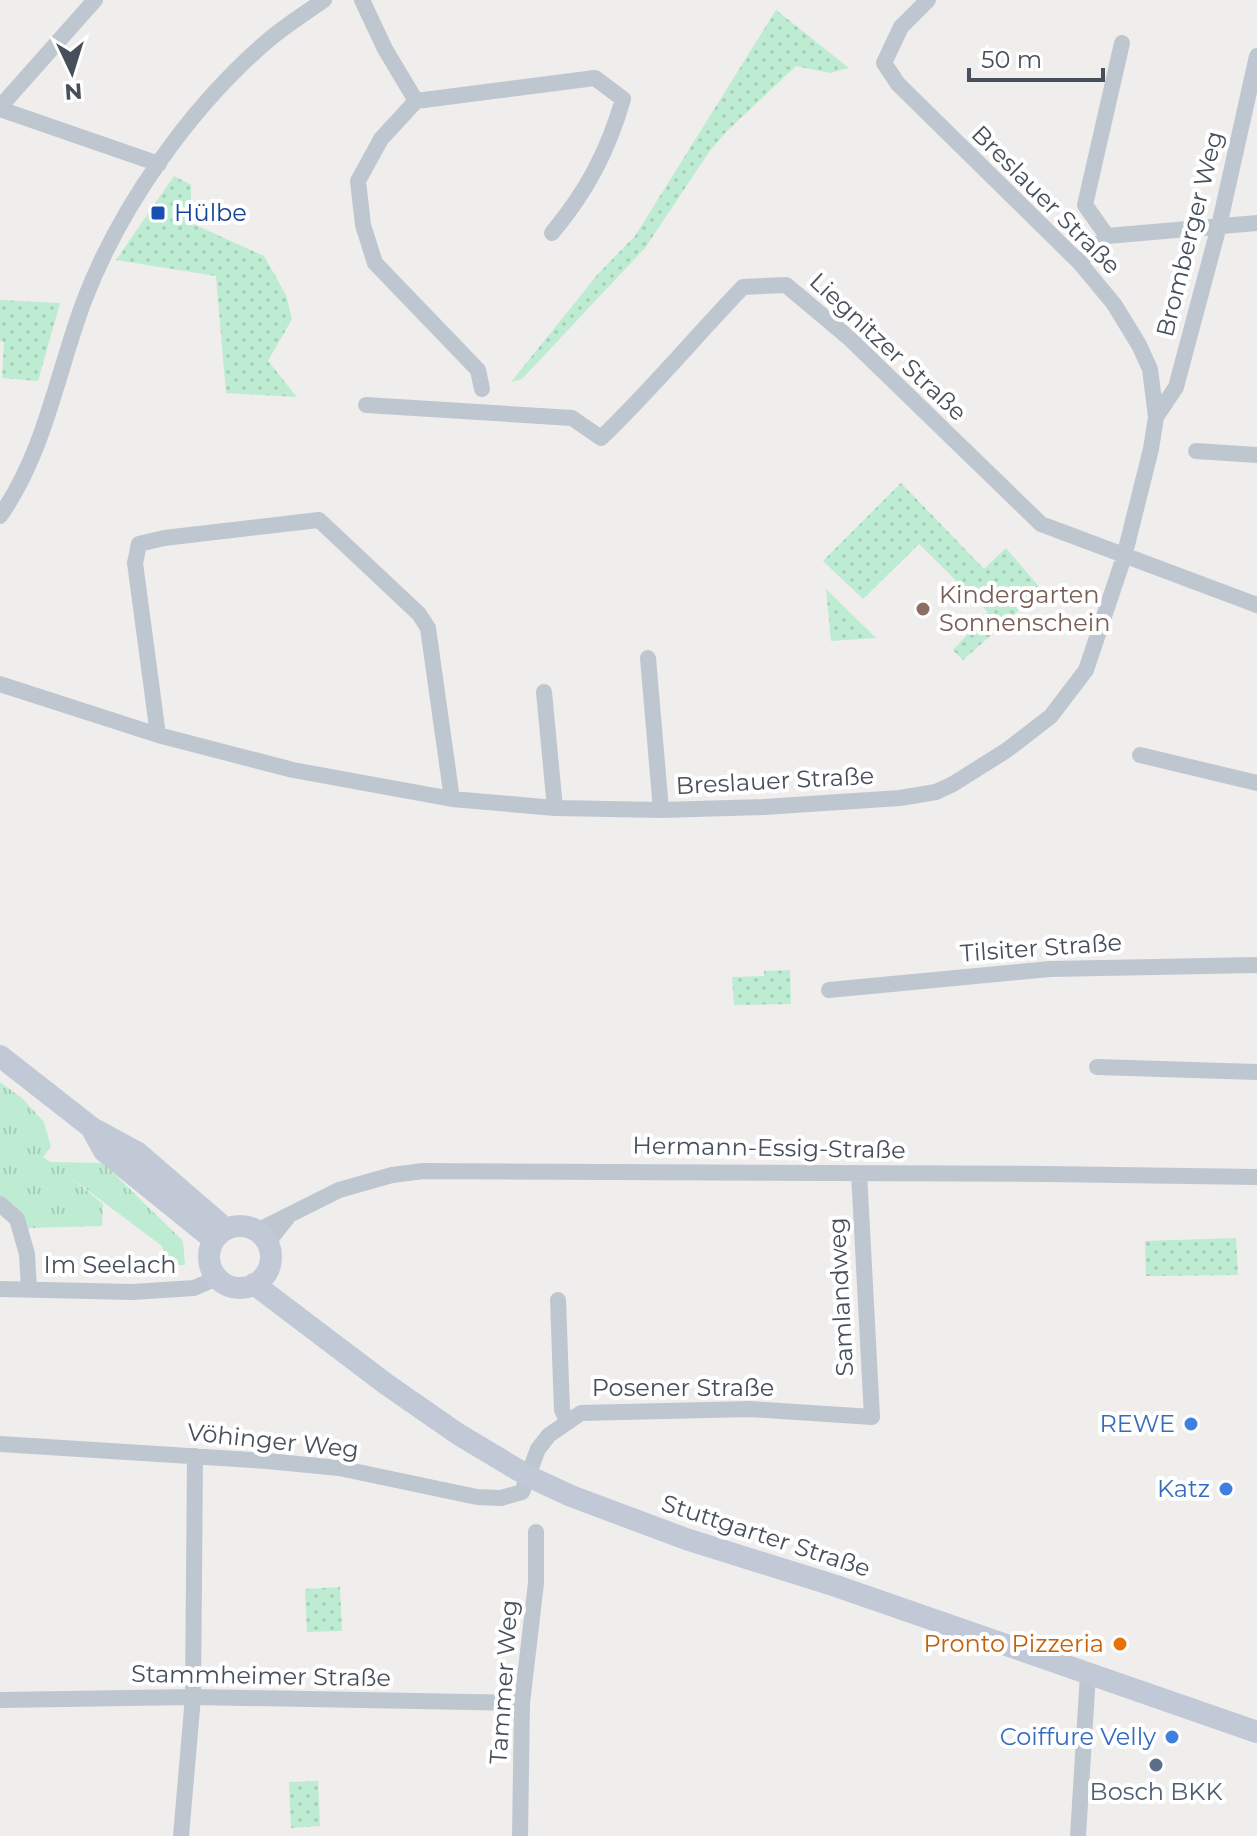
<svg xmlns="http://www.w3.org/2000/svg" width="1257" height="1836" font-family="Montserrat,sans-serif">
<defs>
<pattern id="grass-tufts" width="24" height="20" patternUnits="userSpaceOnUse" patternTransform="scale(2)"><rect width="24" height="20" fill="#bdecd2"/><path d="M3 7l-1-3M5 7V3M7 7l1-3M15 17l-1-3M17 17v-4M19 17l1-3" fill="none" stroke="#a4ccb7"/></pattern>
<pattern id="park-dots" width="8" height="8" patternUnits="userSpaceOnUse" patternTransform="scale(2)"><rect width="8" height="8" fill="#bdecd2"/><path d="M2 2h.1M6 6h.1" fill="none" stroke="#a4ccb7" stroke-width="1.8" stroke-linecap="round"/></pattern>
</defs>
<rect width="100%" height="100%" fill="#f0eded"/>
<path fill="url(#grass-tufts)" d="M0 1082 23 1099 44 1122 51 1147 43 1157 50 1162 103 1163 183 1241 185 1265H167L162 1246 70 1177 103 1204 102 1226 26 1228 0 1198Z"/>
<path fill="url(#park-dots)" d="M776 10 849 68 830 73 796 66 726 132 709 152 645 248 522 379 511 382 598 274 635 236Z
M174 176 191 185V223L264 256 286 295 292 319 268 361 297 397 226 393 216 276 116 260Z
M0 300 60 303 38 381 2 378 4 342 0 341Z
M901 483 984 569 1006 548 1042 590 963 660 953 650 988 612 919 544 863 599 823 561Z
M826 589 876 638 831 641Z
M790 970 791 1004 734 1005 732 977 764 976V971Z
M1236 1238 1238 1275 1146 1276 1145 1241Z
M340 1587 342 1631 307 1632 305 1589Z
M318 1781 320 1826 291 1828 289 1782Z"/>
<g fill="none" stroke-linecap="round" stroke-linejoin="round">
<path stroke="#bec7cf" stroke-width="16" d="M362 0 385 49 416 101
M416 101 595 78 623 99C608 151 587 191 552 233
M416 101 381 139 358 181 363 225 375 263 478 370 482 389
M0 107 95 0
M0 109 159 164
M1107 236 1085 205 1122 43
M1079 262 1107 236 1257 223
M366 405 572 418 601 438C651 390 695 337 743 287L786 285 848 337 1041 524 1257 605
M1156 417 1176 387 1219 226 1257 56
M1196 451 1257 455
M0 516C45 452 57 373 84 301 120 207 189 109 265 43 283 27 304 14 324 0
M648 658 661 810
M0 684 158 735 293 770 452 799 555 808 661 810 764 807 900 798 936 792 953 784 1007 750 1051 716 1086 670 1124 557 1151 449 1156 417 1150 369 1139 345 1114 304 1079 262 898 84 884 63 901 27 928 0
M544 692 555 808
M158 735 135 563 139 544 164 538 319 520 419 614 428 628 452 799
M1140 755 1257 783
M829 990 1050 969 1257 965
M1097 1067 1257 1072
M0 1204 17 1219 27 1254 29 1290
M257 1231 339 1190 392 1175 423 1171 1048 1174 1257 1177
M268 1242 288 1217
M0 1289 132 1292 179 1289 194 1288 217 1278
M558 1300 562 1410 567 1420
M0 1444 267 1461 339 1468 477 1497 501 1498 522 1492 538 1449 549 1435 581 1413 750 1409 872 1417 859 1173
M0 1700 193 1697 522 1703
M181 1836 193 1697 195 1456
M520 1836 522 1703 536 1583V1532
M1078 1836 1088 1674"/>
<path stroke="#c1c9d6" stroke-width="22" d="M0 1056 92 1128 138 1153 226 1229
M92 1129 104 1151 214 1240
M209 1257a31 31 0 1 1 62 0a31 31 0 1 1-62 0Z
M254 1284 386 1384 458 1434 528 1476 571 1496 686 1539 836 1586 1257 1732"/>
</g>
<rect fill="#1a4fb4" stroke="#fff" stroke-width="3" x="150" y="205" width="16" height="16" rx="4"/>
<circle fill="#8d6e63" stroke="#fff" stroke-width="3" cx="923" cy="609" r="8"/>
<g fill="#3f7fe0" stroke="#fff" stroke-width="3">
<circle cx="1191" cy="1424" r="8"/>
<circle cx="1226" cy="1489" r="8"/>
<circle cx="1172" cy="1737" r="8"/>
</g>
<circle fill="#e8710a" stroke="#fff" stroke-width="3" cx="1120" cy="1644" r="8"/>
<circle fill="#5c6f8a" stroke="#fff" stroke-width="3" cx="1156" cy="1765" r="8"/>
<g text-anchor="middle" stroke-width="8" stroke-linejoin="round" paint-order="stroke">
<g font-size="24" fill="#464f5a" stroke="#fff">
<text transform="translate(1046 200) rotate(45)" y="8">Breslauer Straße</text>
<text transform="translate(1190 234) rotate(-76)" y="8">Bromberger Weg</text>
<text transform="translate(888 347) rotate(43)" y="8">Liegnitzer Straße</text>
<text transform="translate(775 781) rotate(-3)" y="8">Breslauer Straße</text>
<text transform="translate(1041 948) rotate(-4)" y="8">Tilsiter Straße</text>
<text transform="translate(769 1148) rotate(1)" y="8">Hermann-Essig-Straße</text>
<text x="110" y="1273">Im Seelach</text>
<text transform="translate(841 1297) rotate(-93)" y="8">Samlandweg</text>
<text x="683" y="1396">Posener Straße</text>
<text transform="translate(273 1441) rotate(6)" y="8">Vöhinger Weg</text>
<text transform="translate(766 1536) rotate(18)" y="8">Stuttgarter Straße</text>
<text transform="translate(261 1676) rotate(1)" y="8">Stammheimer Straße</text>
<text transform="translate(504 1682) rotate(-86)" y="8">Tammer Weg</text>
</g>
<g font-size="24" fill="#164399" stroke="#fff" text-anchor="start">
<text x="174" y="221">Hülbe</text>
</g>
<g font-size="24" fill="#785e54" stroke="#fff" text-anchor="start">
<text x="939" y="603">Kindergarten<tspan x="939" dy="28">Sonnenschein</tspan></text>
</g>
<g font-size="24" fill="#366cbe" stroke="#fff" text-anchor="end">
<text x="1175" y="1432">REWE</text>
<text x="1210" y="1497">Katz</text>
<text x="1156" y="1745">Coiffure Velly</text>
</g>
<g font-size="24" fill="#c56008" stroke="#fff" text-anchor="end">
<text x="1104" y="1652">Pronto Pizzeria</text>
</g>
<g font-size="24" fill="#4e5e75" stroke="#fff">
<text x="1156" y="1800">Bosch BKK</text>
</g>
</g>
<g transform="translate(72 72) rotate(176)" stroke="#ffffff" stroke-width="6" paint-order="stroke">
<path d="M0-6L14 30L0 20L-14 30Z" fill="#464f5a"/>
<text y="-12" font-size="22" font-weight="bold" text-anchor="middle" fill="#464f5a">N</text>
</g>
<path d="M969 68v12h134v-12" fill="none" stroke="#464f5a" stroke-width="4"/>
<text x="981" y="68" font-size="24" fill="#464f5a" stroke="#ffffff" stroke-width="6" paint-order="stroke">50 m</text>
</svg>
